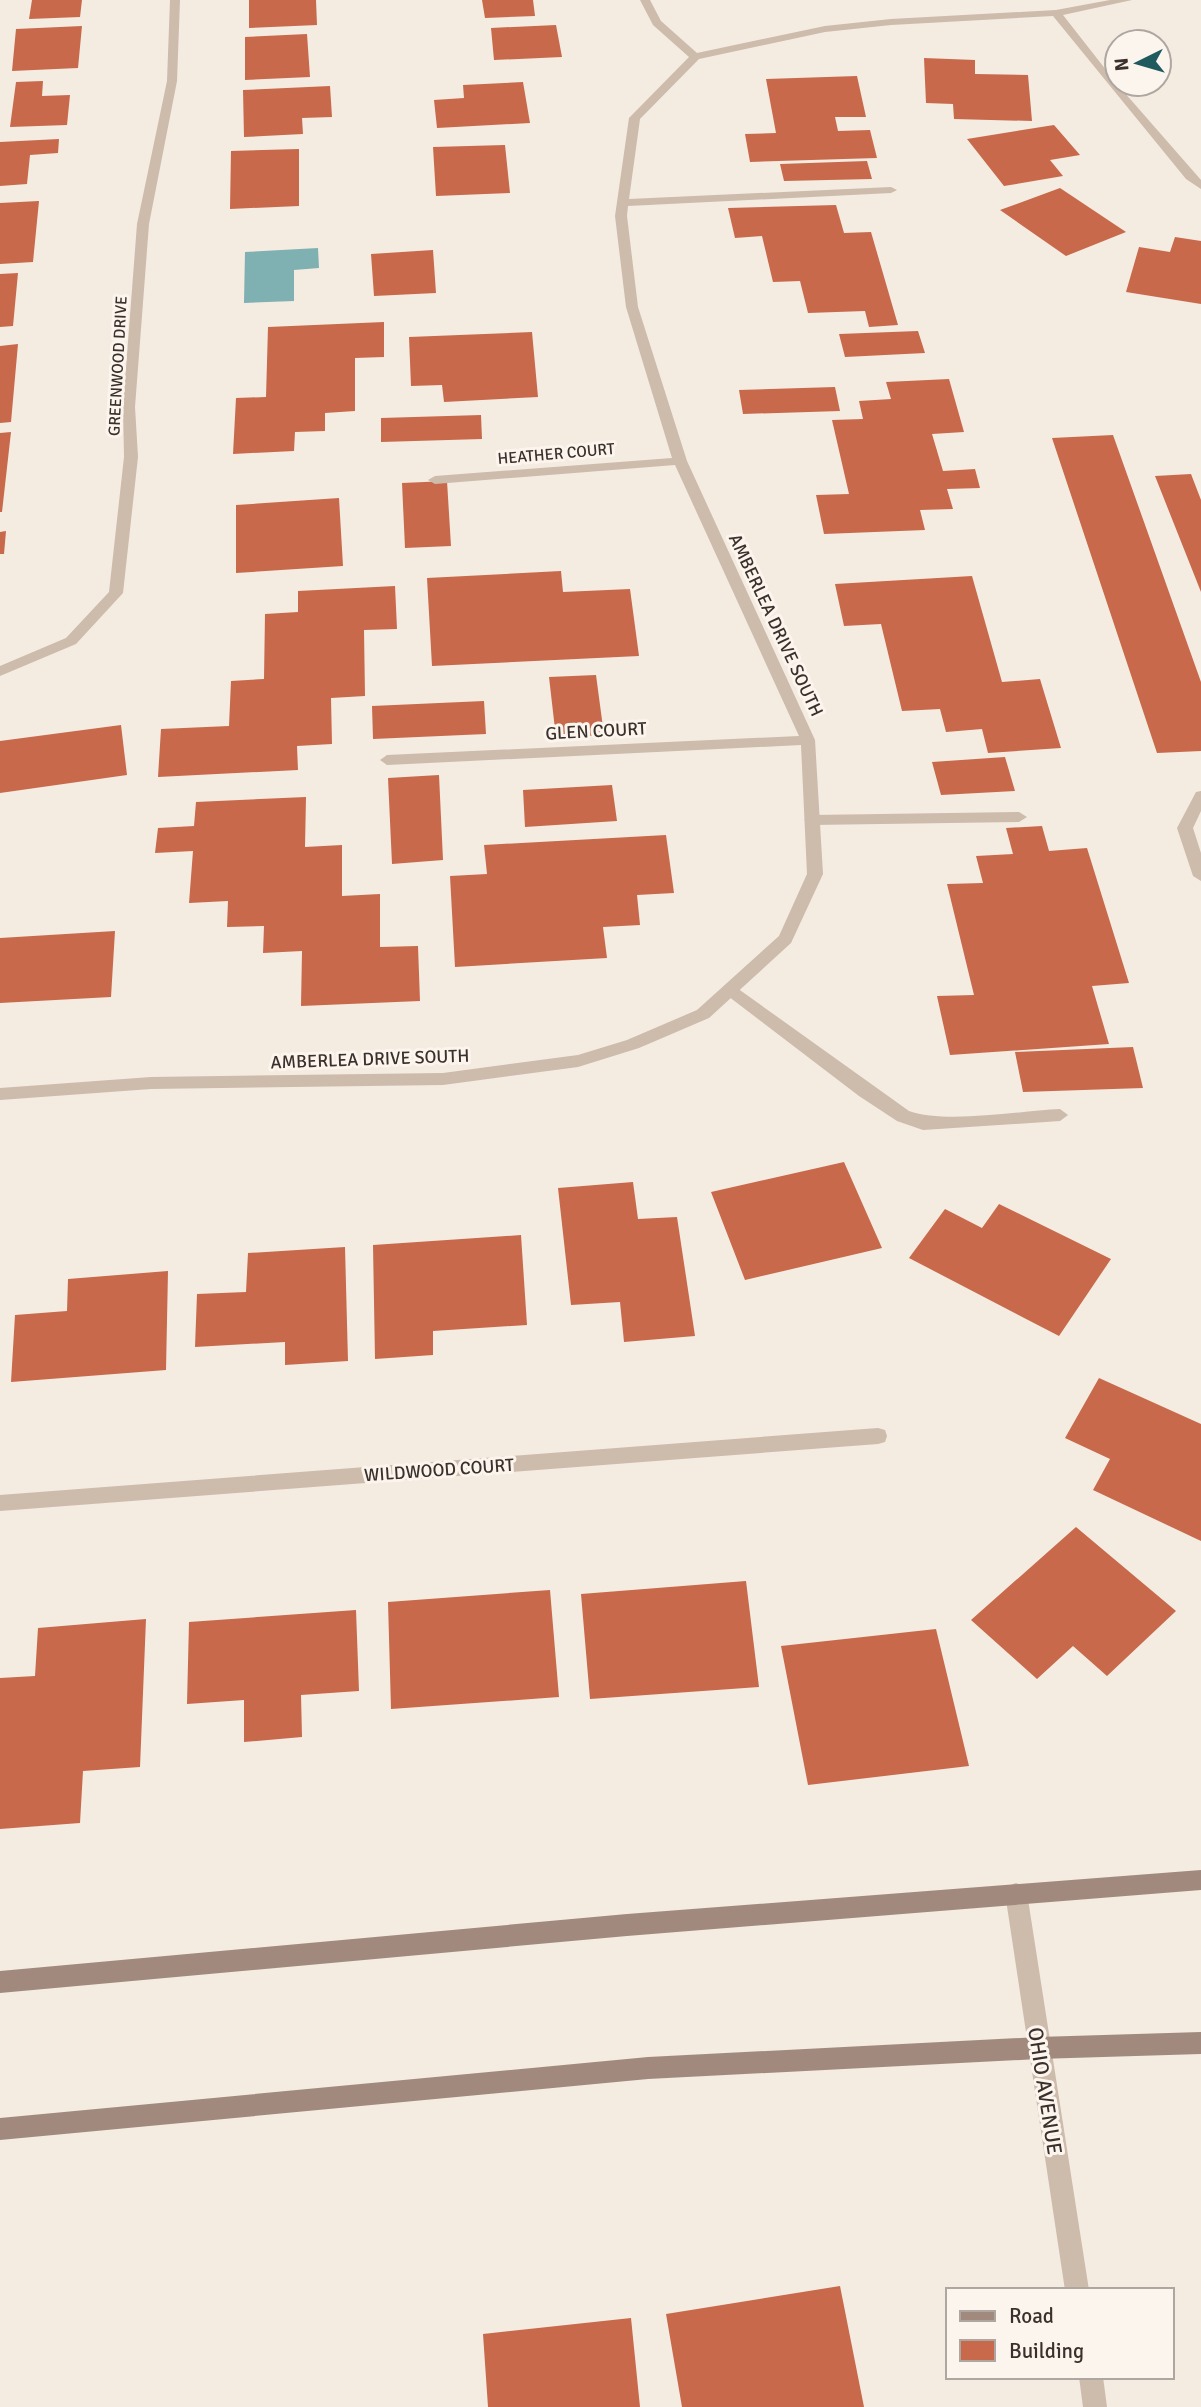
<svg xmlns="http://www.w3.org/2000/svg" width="1201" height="2407" font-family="Signika,sans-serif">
<rect width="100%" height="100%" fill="#f4ebe1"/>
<path fill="#7fb0b2" d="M318 248 319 268 294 270V301L244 303 245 252Z"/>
<path fill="#c8694b" d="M32 0H82L80 17 29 19Z
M249 0H316L317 25 249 28Z
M482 0H533L535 16 485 18Z
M556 25 562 57 494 60 491 28Z
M82 26 78 68 12 71 16 29Z
M307 34 310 77 245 80V37Z
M924 58 975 60V74L1028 75 1032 121 954 119 953 104 926 103Z
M857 76 866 117H835L838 131 870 130 877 158 750 162 745 134 776 133 766 79Z
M43 81 42 96 70 95 67 125 10 127 16 82Z
M523 82 530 123 437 128 434 100 464 98 463 85Z
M330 86 332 117 302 118 303 134 244 137 243 90Z
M1054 125 1080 155 1050 160 1063 176 1004 186 967 139Z
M59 139 58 153 30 155 27 184 0 186V142Z
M505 145 510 193 436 196 433 147Z
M299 149V206L230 209 231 151Z
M867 161 872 179 784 181 780 164Z
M1060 188 1126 232 1066 256 1000 210Z
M39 201 33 262 0 264V203Z
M836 205 844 233 871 232 898 325 869 327 865 311 808 313 800 281 773 282 762 236 735 238 728 208Z
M1175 237 1201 241V304L1126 292 1139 247 1170 252Z
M433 250 436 293 374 296 371 254Z
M18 273 13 326 0 327V274Z
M384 322V357L355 358V411L325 413V431L295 432 294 451 233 454 236 398 266 397 268 327Z
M918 331 925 353 845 357 839 334Z
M532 332 538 397 444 402 442 385 411 386 409 337Z
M18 344 11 422 0 423V346Z
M949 379 964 432 932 434 943 471 975 469 980 488 947 489 953 509 920 510 925 530 824 534 816 495 849 494 832 420 863 419 859 401 891 399 886 382Z
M835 387 840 411 743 414 739 390Z
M481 415 482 439 381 442V418Z
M11 432 2 512H0V433Z
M1113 435 1201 682V751L1157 753 1052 438Z
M1191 474 1201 500V592L1155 476Z
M447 481 451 546 405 548 402 483Z
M339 498 343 566 236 573V505Z
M6 531 4 554H0V532Z
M561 571 563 592 630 589 639 656 432 666 427 578Z
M972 576 1002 682 1040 679 1061 748 988 753 982 729 946 732 940 709 902 711 881 624 844 626 835 584Z
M395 586 397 629 364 630 365 696 331 698 332 744 297 746 298 770 158 777 161 729 229 726 231 681 264 679 265 614 298 612V591Z
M596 675 604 735 556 738 549 677Z
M484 701 486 734 373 739 372 706Z
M121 725 127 775 0 793V741Z
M1005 757 1015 791 941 795 932 762Z
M439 775 443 860 392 864 388 778Z
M612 785 617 821 525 827 523 790Z
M306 797 305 847 342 845V896L380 894V947L418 946 420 1001 301 1006 302 951 263 953 264 926 227 927 228 901 189 903 193 851 155 853 158 828 194 826 196 802Z
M1042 826 1049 851 1087 848 1129 983 1092 986 1109 1044 950 1055 937 996 974 995 947 884 983 883 976 856 1013 854 1006 828Z
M666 835 674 893 637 895 640 925 603 927 607 958 455 967 450 876 487 874 484 845Z
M115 931 111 997 0 1003V938Z
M1133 1047 1143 1088 1023 1092 1015 1052Z
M844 1162 882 1248 745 1280 711 1192Z
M633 1182 638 1219 677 1217 695 1336 624 1342 620 1302 571 1305 558 1188Z
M999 1204 1111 1259 1059 1336 909 1258 945 1209 982 1228Z
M521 1235 527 1325 433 1331V1355L375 1359 373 1245Z
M345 1247 348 1361 285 1365V1342L195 1347 197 1294 246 1292 248 1253Z
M168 1271 166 1370 11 1382 15 1315 67 1311 68 1279Z
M1099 1378 1201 1424V1541L1093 1490 1110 1459 1065 1438Z
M1076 1527 1176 1611 1107 1676 1073 1646 1037 1679 971 1620Z
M746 1581 759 1687 590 1699 581 1594Z
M550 1590 559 1697 391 1709 388 1602Z
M356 1610 359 1691 301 1695 302 1737 244 1742V1700L187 1704 189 1622Z
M146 1619 140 1767 83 1771 80 1823 0 1829V1678L35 1676 38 1628Z
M936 1629 969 1766 808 1785 781 1646Z
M840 2286 864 2407H682L666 2314Z
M631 2318 640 2407H488L483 2334Z"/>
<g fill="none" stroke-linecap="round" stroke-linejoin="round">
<path fill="#cdbbac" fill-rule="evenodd" d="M1201 791V811L1193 828 1201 853V881L1193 876 1177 828 1196 792Z
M1019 812 1027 817 1019 822 812 825 804 820 812 815Z
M730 983 909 1111C946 1124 1019 1111 1060 1109L1068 1115 1060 1121 923 1130 897 1121 859 1096 724 993 722 989Z"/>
<path fill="#cdbbac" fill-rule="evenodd" d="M170 0H180L177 81 149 224 135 407 138 457 123 593 76 644 0 676V666L66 638 109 592 124 457 123 407 137 224 167 81Z
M640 0H650L661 21 697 53 825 26 891 19 1056 10 1110 0H1132L1063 15 1117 84 1201 180V189L1186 179 1053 16 891 25 825 32 699 59 640 119 629 199 891 187 897 190 891 193 628 206 627 216 638 307 687 461 815 740 823 874 791 943 709 1018 639 1048 578 1067 443 1085 151 1089 0 1100V1088L151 1077 443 1073 578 1055 627 1040 697 1010 779 936 807 874 801 745 387 765 380 760 387 755 799 736 675 465 435 484 428 480 435 476 672 458 626 307 615 216 629 118 689 57 653 25Z
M878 1428 885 1430 887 1436 885 1442 878 1444 0 1511V1495Z
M1016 1883 1024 1886 1027 1893 1089 2290H1065L1005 1893 1008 1886Z
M1079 2377H1103L1107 2407H1083Z"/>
<path fill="#a18a7d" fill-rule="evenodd" d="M1201 1870V1890L627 1936 0 1993V1971L627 1914Z
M1201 2032V2054L1038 2059 648 2079 0 2140V2118L648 2057 1038 2037Z"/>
</g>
<g text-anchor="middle" stroke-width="6" stroke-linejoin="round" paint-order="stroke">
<g font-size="16" fill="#3b302b" stroke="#fbf5ee">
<text transform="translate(117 366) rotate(-87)" y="6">GREENWOOD DRIVE</text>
<text transform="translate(556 453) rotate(-5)" y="6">HEATHER COURT</text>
</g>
<g font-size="18" fill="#3b302b" stroke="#fbf5ee">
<text transform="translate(776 625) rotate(65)" y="6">AMBERLEA DRIVE SOUTH</text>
<text transform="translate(596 731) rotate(-3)" y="6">GLEN COURT</text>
<text transform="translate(370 1059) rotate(-2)" y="6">AMBERLEA DRIVE SOUTH</text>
<text transform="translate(439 1470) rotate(-4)" y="6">WILDWOOD COURT</text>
</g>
<g font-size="21" fill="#3b302b" stroke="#fbf5ee">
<text transform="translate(1045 2091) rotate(81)" y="7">OHIO AVENUE</text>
</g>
</g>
<rect x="946" y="2288" width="228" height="91" fill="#fbf5ee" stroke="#aea6a0" stroke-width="2"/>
<rect x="960" y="2311" width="35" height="10" fill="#a18a7d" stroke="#aea6a0" stroke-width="2"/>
<text x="1009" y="2323" font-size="21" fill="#3b302b">Road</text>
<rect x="960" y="2340" width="35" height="21" fill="#c8694b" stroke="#aea6a0" stroke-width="2"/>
<text x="1009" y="2358" font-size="21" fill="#3b302b">Building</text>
<g transform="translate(1138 63) rotate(265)"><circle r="33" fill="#fbf5ee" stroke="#aea6a0" stroke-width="2"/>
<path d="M0-5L12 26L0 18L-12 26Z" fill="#1f5a5e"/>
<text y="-10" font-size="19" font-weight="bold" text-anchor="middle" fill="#3b302b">N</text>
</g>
</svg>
